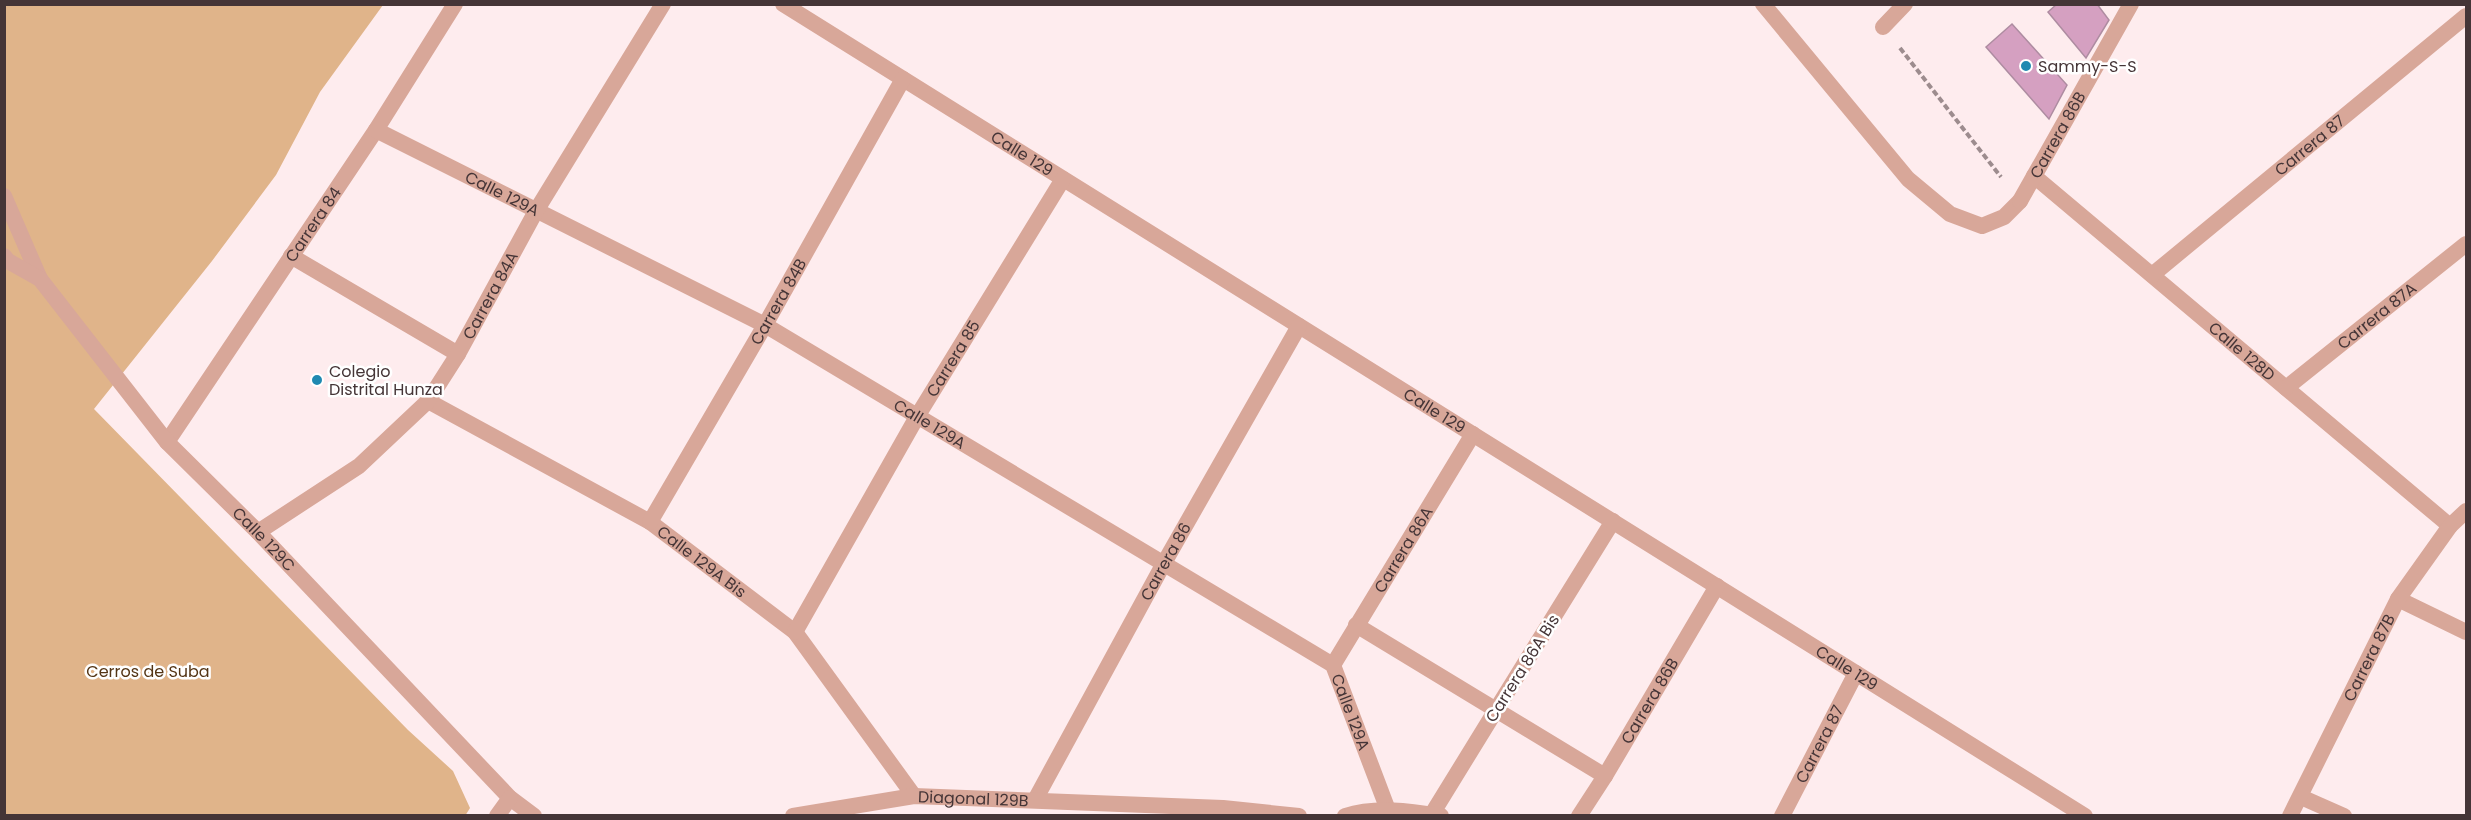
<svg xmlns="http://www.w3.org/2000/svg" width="2471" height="820" font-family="Poppins,sans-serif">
<rect width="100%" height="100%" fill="#feecee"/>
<path fill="#e0b48a" d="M5 5H383L320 92 276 175 212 261 94 409 408 730 453 771 470 808 465 816H5Z"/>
<path fill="#d5a0c1" stroke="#ae8ca1" stroke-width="1.5" d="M2057 4H2097L2109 20 2086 58 2048 12Z
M2012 24 2067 85 2049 119 1986 47Z"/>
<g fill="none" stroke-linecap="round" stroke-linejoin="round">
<path stroke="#9d8c8e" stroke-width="4" stroke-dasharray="6 3" stroke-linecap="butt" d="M1900 48 2001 177"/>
<path stroke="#d8a799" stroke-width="16" d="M1763 4 1908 179 1950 214 1982 226 2004 217 2020 201"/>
<g stroke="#d8a799" stroke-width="16">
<path d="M291 256 458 354"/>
<path id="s1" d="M167 442 376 130"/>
<path d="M1496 710 1613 521"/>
</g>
<g stroke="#d8a799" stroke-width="16">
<path id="s2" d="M455 4 376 130 765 325 1333 665 1388 810"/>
<path id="s3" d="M783 4 2085 816"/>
<path d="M1883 27 1905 4"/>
<path id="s4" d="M2034 176 2450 526"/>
<path d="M4 196 40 279"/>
<path id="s5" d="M2020 201 2131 4"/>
<path id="s6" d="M4 256 8 261 40 279 167 442 258 532 510 798 534 816"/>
<path id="s7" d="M2152 275 2466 16"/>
<path id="s8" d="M2286 388 2466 244"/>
<path id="s9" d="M428 401 650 522 795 632 914 796"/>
<path id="s10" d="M650 522 765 325 903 79"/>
<path id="s11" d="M258 532 359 466 428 401 458 354 536 211 663 4"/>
<path d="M2398 599 2466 632"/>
<path d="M1356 625 1605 776"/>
<path id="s12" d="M795 632 918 415 1063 179"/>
<path id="s13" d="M1333 665 1473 434"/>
<path d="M2301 797 2344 816"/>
<path id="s14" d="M1035 800 1164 563 1299 326"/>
<path d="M1432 814 1496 710"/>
<path d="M497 816 510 798"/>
<path id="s15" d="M793 816 914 796 1223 808 1299 816"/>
<path d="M1345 816C1376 806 1410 811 1441 816"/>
<path id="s16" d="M1579 816 1605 776 1717 586"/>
<path id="s17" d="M1782 816 1856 673"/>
<path id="s18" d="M2290 816 2398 599 2450 526 2466 511"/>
</g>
</g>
<g fill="#1f89b1" stroke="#fff" stroke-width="2">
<circle cx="2026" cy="66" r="6"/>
<circle cx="317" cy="380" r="6"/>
</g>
<g text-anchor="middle" stroke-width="5" stroke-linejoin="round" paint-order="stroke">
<g font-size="16" fill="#453537" stroke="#fff" text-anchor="start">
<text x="2038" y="72">Sammy-S-S</text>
<text x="329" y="377">Colegio<tspan x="329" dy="18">Distrital Hunza</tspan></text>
</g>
<g font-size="16" fill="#453537" stroke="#fff">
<text dy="6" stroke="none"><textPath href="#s5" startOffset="76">Carrera 86B</textPath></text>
<text dy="6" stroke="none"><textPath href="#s7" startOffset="204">Carrera 87</textPath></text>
<text dy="6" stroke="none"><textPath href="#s3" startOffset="282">Calle 129</textPath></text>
<text dy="6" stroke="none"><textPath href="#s2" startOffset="290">Calle 129A</textPath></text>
<text dy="6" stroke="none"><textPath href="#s1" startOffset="262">Carrera 84</textPath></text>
<text dy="6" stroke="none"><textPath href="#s11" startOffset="338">Carrera 84A</textPath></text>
<text dy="6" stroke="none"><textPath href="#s10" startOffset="255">Carrera 84B</textPath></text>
<text dy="6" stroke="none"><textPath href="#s8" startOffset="116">Carrera 87A</textPath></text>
<text dy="6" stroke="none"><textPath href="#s4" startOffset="272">Calle 128D</textPath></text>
<text dy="6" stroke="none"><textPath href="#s12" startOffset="316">Carrera 85</textPath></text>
<text dy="6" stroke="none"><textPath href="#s3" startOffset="768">Calle 129</textPath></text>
<text dy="6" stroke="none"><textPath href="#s2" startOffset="776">Calle 129A</textPath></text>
<text dy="6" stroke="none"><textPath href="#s6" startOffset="387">Calle 129C</textPath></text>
<text dy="6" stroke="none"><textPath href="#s13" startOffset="135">Carrera 86A</textPath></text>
<text dy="6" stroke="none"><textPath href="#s9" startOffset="318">Calle 129A Bis</textPath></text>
<text dy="6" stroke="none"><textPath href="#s14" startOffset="272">Carrera 86</textPath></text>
<text dy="6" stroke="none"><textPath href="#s18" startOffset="177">Carrera 87B</textPath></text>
<text dy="6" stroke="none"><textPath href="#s3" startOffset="1254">Calle 129</textPath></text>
<text transform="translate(1522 668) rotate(-58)" y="6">Carrera 86A Bis</text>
<text dy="6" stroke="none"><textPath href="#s16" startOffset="135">Carrera 86B</textPath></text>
<text dy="6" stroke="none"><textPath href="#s2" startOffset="1296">Calle 129A</textPath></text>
<text dy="6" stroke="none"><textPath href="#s17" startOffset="81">Carrera 87</textPath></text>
<text dy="6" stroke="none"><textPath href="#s15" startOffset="182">Diagonal 129B</textPath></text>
</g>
<g font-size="16" fill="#543515" stroke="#fff">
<text x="148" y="677">Cerros de Suba</text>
</g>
</g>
<rect width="2471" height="820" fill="none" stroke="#453537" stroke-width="12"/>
</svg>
